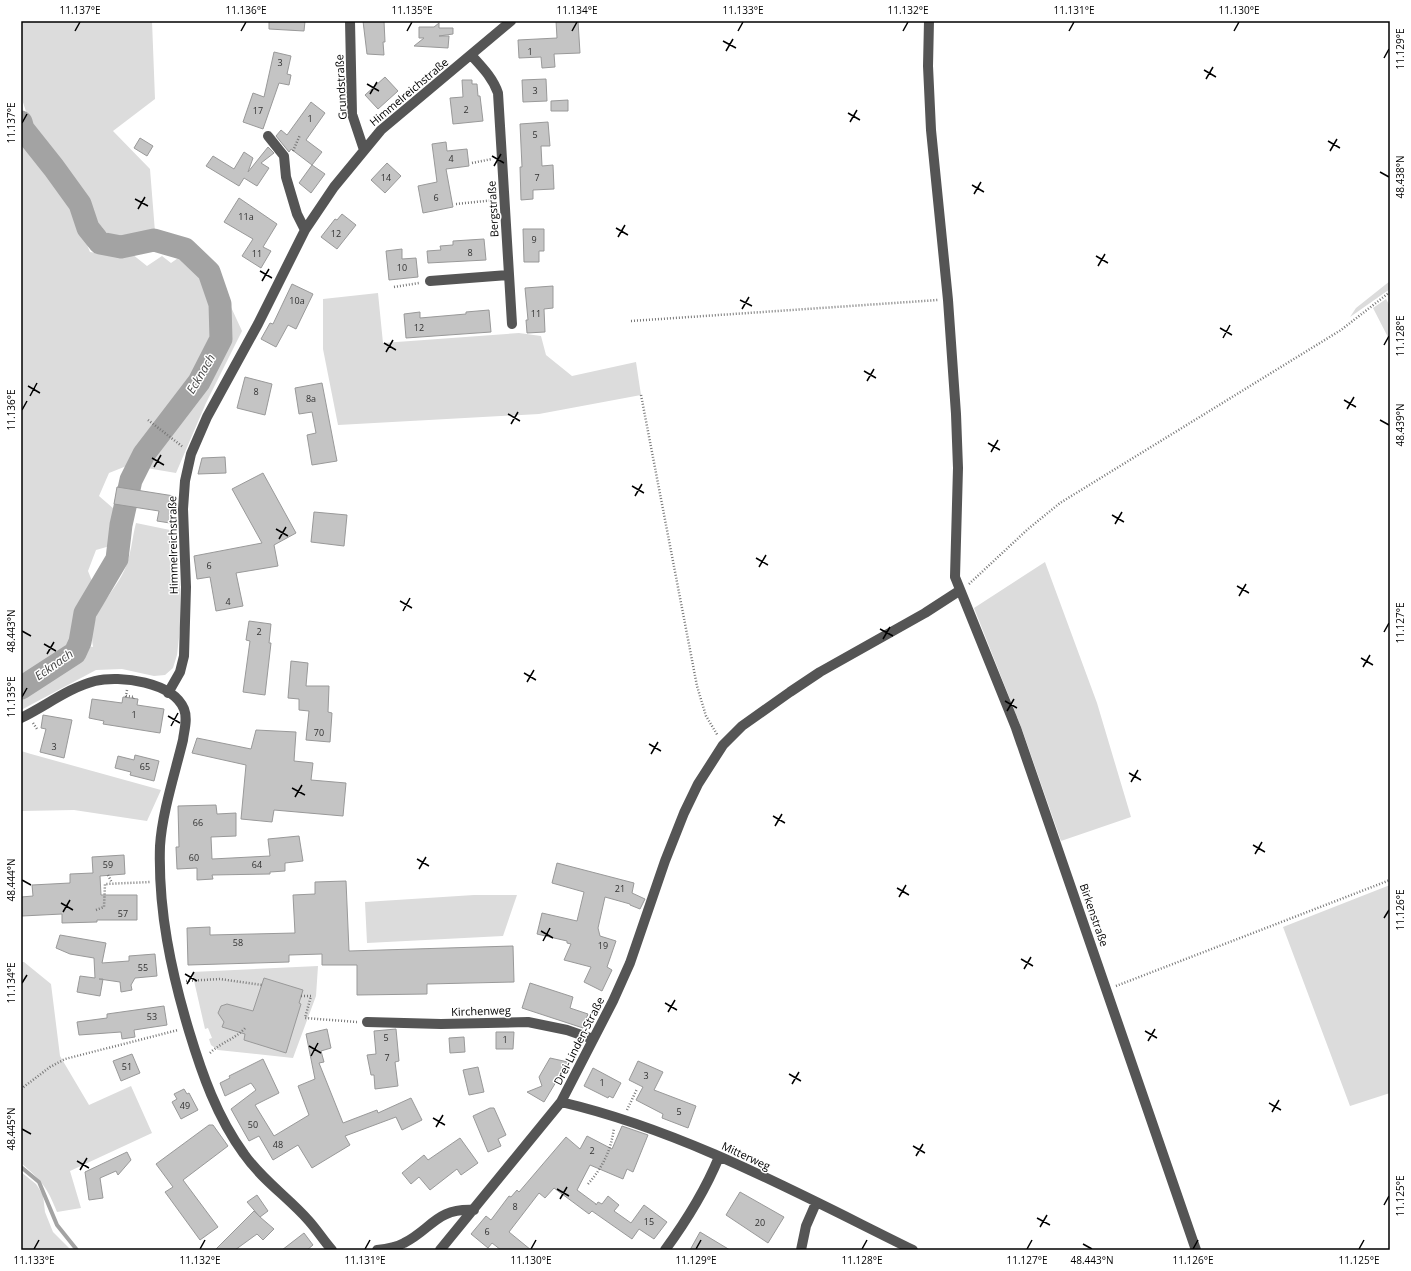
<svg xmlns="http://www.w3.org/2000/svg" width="1411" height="1271" font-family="'Open Sans',sans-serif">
<rect width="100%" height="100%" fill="#fff"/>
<path fill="#dcdcdc" d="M21 21H152L155 99 113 131 150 169 155 232 121 239 106 232 95 219 85 197 30 124 21 96Z
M21 138 49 174 74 213 90 252 120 257 132 254 147 266 162 256 171 263 181 256 203 252 213 268 242 331 206 403 176 473 129 465 109 473 99 496 114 509 110 546 96 550 88 571 92 581 97 580 78 612 76 644 93 647C87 614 111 598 124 571 131 557 132 538 136 523L170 530 169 559 178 569 180 590V628L177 655 173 668 165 675 154 676 122 669 96 670 21 710Z
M1390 281V289L1350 317 1356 308Z
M378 293 383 343 519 333 541 336 546 355 572 376 636 362 641 395 539 414 338 425 323 349V299Z
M1386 299 1390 306V341L1373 308Z
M1045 562 1097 703 1131 817 1061 841 1023 732 974 608Z
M21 751 31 754 161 790 147 821 74 810 21 811Z
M1390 885V1093L1350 1106 1283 927Z
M474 895H517L503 936 367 943 365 902Z
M21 962H24L51 984 60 1056 89 1105 131 1086 152 1133 70 1171 81 1208 57 1212C47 1187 42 1181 21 1163Z
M318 966 316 996 293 1058 218 1050 211 1045 209 1039 212 1038 208 1028 205 1029 192 972Z
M21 1172 36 1184 43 1195 45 1212 53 1232 71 1250H21Z"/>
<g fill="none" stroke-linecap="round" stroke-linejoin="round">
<path stroke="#a3a3a3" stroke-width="4" d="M21 1167 39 1182 57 1225 77 1250"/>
<path stroke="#a3a3a3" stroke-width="23" d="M21 122 23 129 54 168 80 204 88 228 100 243 121 247 154 240 185 249 209 272 220 304 221 339 199 382 144 454 131 480 121 525 117 559 85 613 80 642 75 653 21 688"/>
</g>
<path fill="#c4c4c4" stroke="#999" d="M269 21H305L304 31 269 29Z
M363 21H384L385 42H383L384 55 367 54Z
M556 21H578L580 53 554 54 555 67 542 68 541 57 519 58 518 40 557 38Z
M439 23V28H453V34L439 36H449L448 48 414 46 424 38H419V27H434Z
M274 52 291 56 287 74 291 75 289 85 279 83 263 129 243 122 253 93 264 97Z
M385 77 398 91 378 109 365 95Z
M546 79 547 101 523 102 522 80Z
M462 80H472V84H477L478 96H480L483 121 453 124 450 98 463 97Z
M568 100V111H551V101Z
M311 102 325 113 306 140 322 152 312 165 291 149 289 152 276 136 281 130 287 135Z
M548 122 550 146H541L542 166 553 165 554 189 533 190V199L521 200 520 167H522L520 124Z
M140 138 153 146 147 156 134 148Z
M446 142 447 151 467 149 469 166 446 169 453 207 423 213 418 186 437 182 432 144Z
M268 147 274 153 261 163 269 168 257 186 244 178 239 186 206 166 213 156 234 169 244 152 253 158 248 172Z
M387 163 401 176 385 193 371 180Z
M312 165 325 174 311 193 299 183Z
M239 198 277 224 263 247 271 251 261 268 242 256 253 239 224 222Z
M342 214 356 225 337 249 321 237 335 219 337 220Z
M523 229H544V251H539V262H524Z
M484 239 486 260 428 263 427 251 441 250 440 246 453 245V241Z
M402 249V259L416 258 418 277 389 280 386 251Z
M292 284 313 294 296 329 288 325 276 347 261 339 270 323 273 324Z
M553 286V308L544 309 545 332 527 333 526 320H528L525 288Z
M489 310 491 332 406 338 404 314 420 312V318L466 314V312Z
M245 377 272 384 265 415 237 408Z
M322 383 337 461 312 465 307 435 316 433 312 412 299 414 295 388Z
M225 457 226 473 198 474 202 458Z
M263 473 296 533 274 545 278 566 236 573 243 606 216 611 210 577 197 579 194 556 262 543 232 489Z
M117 487 174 496 170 523 157 521 159 511 114 504Z
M314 512 347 515 344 546 311 542Z
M249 621 271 624 269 643H271L265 695 243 692 250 641 246 640Z
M291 661 308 663 306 686H329L328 712 332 713 330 742 306 740 309 711 299 710V699L288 698Z
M123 697 138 699 137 705 164 709 160 733 103 724 104 721 89 718 92 699 122 703Z
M43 715 72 720 64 758 40 752 46 729 41 728Z
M256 730 296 732 294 761 313 763 311 780 346 783 343 816 274 810 272 822 241 819 246 765 192 753 197 738 251 749Z
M135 755 159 761 154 781 130 775 131 772 115 768 118 756 134 760Z
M216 805 217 814 236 813V836L211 837 212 859 270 856 268 839 299 836 303 861 285 863V871L270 872V874L212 875 213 879 197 880V868L177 869 176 847H179L178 806Z
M124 855 125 874 100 876 101 895H137V920H97V922L62 923V914L22 916 21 897 33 896 32 885 70 883V874L93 873 92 857Z
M557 863 634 883 632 893 645 899 640 909 630 905V904L605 897 598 928 600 936 616 941 607 967 612 970 602 991 584 982 591 967 564 960 571 944 567 943V941L537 934 542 913 577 921 584 892 552 883Z
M346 881 349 951 513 946 514 982 427 984V994L357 995V965H322V954L289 955V962L188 965 187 928 210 927V935L295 933 293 895 315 894V882Z
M60 935 106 943 102 963 129 961V956L155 954 157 976 135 978 131 985 132 990 121 992 120 982 99 979H103L100 996 77 992 80 976 95 978 94 958 70 954 56 948Z
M264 978 303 990 299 1003 301 1004 286 1053 244 1040 245 1034 222 1027 224 1022 218 1013 221 1006 227 1004 253 1011Z
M530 983 573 997 570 1008 588 1014 583 1028 522 1008Z
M164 1006 167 1025 134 1030 135 1037 122 1039 121 1032 79 1035 77 1022 107 1018V1014Z
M327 1029 331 1048 321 1051 324 1062 319 1063 343 1123 377 1110 378 1113 411 1098 422 1120 402 1130 396 1117 345 1136 350 1145 312 1168 298 1145 273 1160 259 1136 249 1141 231 1109 256 1090 251 1083 225 1096 220 1083 230 1078 229 1076 263 1059 279 1093 255 1105 274 1136 309 1115 298 1086 315 1079 306 1034Z
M396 1029 399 1061 395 1062 398 1086 375 1089 374 1075H371L367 1055 376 1054 374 1031Z
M496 1032H514L513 1049H496Z
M464 1037 465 1052 450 1053 449 1038Z
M132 1054 140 1073 121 1081 113 1061Z
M550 1058 568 1062 544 1102 527 1092 542 1086 539 1077Z
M638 1061 663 1072 654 1090 696 1106 688 1128 662 1118 663 1114 636 1100 643 1087 629 1080Z
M478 1067 484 1092 469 1095 463 1070Z
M593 1068 621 1083 613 1098 609 1096 608 1098 584 1086Z
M184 1089 187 1094 189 1093 198 1110 181 1119 172 1102 177 1099 174 1094Z
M490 1108H494L506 1135 498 1139 501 1146 488 1152 473 1116Z
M209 1125H213L228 1146 183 1180 218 1227 200 1240 165 1192 173 1187 156 1164Z
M622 1126 648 1135 633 1172 627 1169 623 1179 590 1165 577 1190 596 1204V1205L598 1202 602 1204 608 1196 619 1205 614 1211 631 1223 644 1205 667 1222 654 1239 639 1229 632 1239 592 1211 589 1214 554 1188 545 1198 539 1193 509 1232 531 1250H501L492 1243 488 1248 471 1234 486 1216 491 1220 509 1196 511 1197 517 1190 519 1192 566 1137 580 1149 587 1136 612 1149Z
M460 1138 478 1163 461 1175 457 1169 430 1190 419 1177 411 1184 402 1173 424 1155 428 1160Z
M127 1152 131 1160 118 1175 116 1171 100 1178 103 1198 89 1200 85 1172Z
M740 1192 784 1217 768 1243 726 1215Z
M257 1195 268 1211 260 1217 274 1229 263 1240 257 1234 235 1250H215L254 1211 260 1217 247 1202Z
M700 1232 730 1250H690Z
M304 1233 313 1245 307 1250H282Z"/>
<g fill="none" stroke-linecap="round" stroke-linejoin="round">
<path stroke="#777" stroke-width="2.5" stroke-dasharray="1 2" stroke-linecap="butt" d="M293 151 300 135
M472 163 492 159
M456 204 495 200
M394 287 419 283
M631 321 938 300
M641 395 697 686 706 716 718 736
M148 420 183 447
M969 584 1028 529 1060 503 1341 330 1390 292
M127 690 126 696 134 697 133 699
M33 723 37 729
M108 875 112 883
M96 910 104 907 105 884 151 882
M186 981 220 979 262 985
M1116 986 1390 880
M301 996H311L305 1018 357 1022
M210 1053C221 1042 236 1039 246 1027
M21 1089 50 1067 65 1059 178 1030
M627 1110 637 1089
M588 1184C603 1167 611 1150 614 1128"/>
<path stroke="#555" stroke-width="10" d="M350 21 352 114 364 150
M929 21 928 66 931 130 948 300 956 414 958 468 955 577 1016 728 1196 1250
M472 56C482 67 493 78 498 93L512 324
M268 136 284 156 286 177 297 214 305 230
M430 281 508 275
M168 693 180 672 184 656 186 587 183 509 185 481 191 454 207 417 258 324 305 230 334 187 381 130 511 21
M21 718C46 706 68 688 95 681 120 675 173 682 184 709 188 719 184 731 183 740 175 773 162 813 160 846 158 910 171 971 189 1031 202 1074 217 1117 244 1154 262 1180 289 1198 309 1221 317 1230 324 1241 332 1250
M367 1022 441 1024 528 1022 567 1030 593 1039
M561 1102C685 1131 799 1194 913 1250
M377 1250C386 1249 395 1248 404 1243 432 1229 436 1208 474 1210
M440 1250 561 1102 613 1001 630 963 665 861 684 813 698 784 723 745 742 726 790 692 820 672 925 613 959 591
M665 1250C687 1220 705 1191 719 1157
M801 1250 806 1226 816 1203"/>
</g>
<path fill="none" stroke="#000" stroke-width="1.5" d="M75 31 80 22M241 31 246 22M407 31 412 22M572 31 577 22M738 31 743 22M903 31 908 22M1069 31 1074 22M1234 31 1239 22M723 41 736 48M726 51 733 39M1384 58 1389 49M1204 70 1216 77M1206 79 1213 67M367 84 379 91M370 94 377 82M848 113 860 120M850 122 857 110M22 123 27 114M1328 141 1340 148M1330 151 1337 139M492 156 504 163M494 166 501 154M1380 172 1389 177M972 185 984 192M974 194 981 182M135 199 148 206M138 209 145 197M616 228 628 235M618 237 625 225M1096 256 1108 263M1098 266 1105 254M260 271 272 278M262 281 269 269M740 300 752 306M742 309 749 297M1220 328 1232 335M1223 338 1230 325M384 343 396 350M1384 345 1389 336M386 352 393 340M864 371 876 378M867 381 874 369M28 386 40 393M30 396 37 383M1344 400 1356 407M1347 409 1354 397M22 410 27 401M508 414 520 421M1380 420 1389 425M511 424 518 412M988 443 1000 450M991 452 998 440M152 458 164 465M154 467 161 455M632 486 644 493M635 496 642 484M1112 515 1124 522M1115 524 1122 512M276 529 288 536M279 539 286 527M756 558 768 565M759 567 766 555M1237 586 1249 593M1239 596 1246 584M400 601 412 608M403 611 410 598M880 629 893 636M22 631 31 636M1384 632 1389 623M883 639 890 627M44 644 56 651M47 654 54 642M1361 658 1373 665M1363 667 1370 655M524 673 536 680M527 682 534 670M22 697 27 688M1005 701 1017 708M1007 711 1014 699M168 716 180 723M171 726 178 713M649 744 661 751M651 754 658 742M1129 773 1141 780M1131 782 1138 770M292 788 305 795M295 797 302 785M773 816 785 823M775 826 782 814M1253 845 1265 852M1255 854 1262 842M417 859 429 866M419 869 426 857M22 880 31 885M897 888 909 895M899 897 906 885M61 903 73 910M63 912 70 900M1384 918 1389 910M541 931 553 938M543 941 550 928M1021 959 1033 966M1024 969 1031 957M185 974 197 981M22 983 27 975M187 984 194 972M665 1003 677 1010M668 1012 675 1000M1145 1031 1157 1038M1148 1041 1155 1029M309 1046 321 1053M311 1056 318 1043M789 1074 801 1081M792 1084 799 1072M1269 1103 1281 1110M1272 1112 1279 1100M433 1118 445 1125M436 1127 443 1115M22 1129 31 1134M913 1146 925 1153M916 1156 923 1144M77 1161 89 1168M80 1170 87 1158M557 1189 569 1196M560 1199 567 1187M1384 1205 1389 1196M1037 1218 1050 1225M1040 1227 1047 1215M1083 1244 1092 1249M34 1249 39 1240M200 1249 205 1240M365 1249 370 1240M531 1249 536 1240M696 1249 701 1240M862 1249 867 1240M1027 1249 1032 1240M1193 1249 1198 1240M1359 1249 1364 1240"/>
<g text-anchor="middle" stroke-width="3" stroke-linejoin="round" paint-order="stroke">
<g font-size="9" fill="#313131">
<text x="530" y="55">1</text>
<text x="280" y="66">3</text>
<text x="535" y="94">3</text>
<text x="466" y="113">2</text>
<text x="258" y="114">17</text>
<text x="310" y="122">1</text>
<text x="535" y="138">5</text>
<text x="451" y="162">4</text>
<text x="386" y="181">14</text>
<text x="537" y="181">7</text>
<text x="436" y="201">6</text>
<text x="246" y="220">11a</text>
<text x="336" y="237">12</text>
<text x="534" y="243">9</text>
<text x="470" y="256">8</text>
<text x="257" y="257">11</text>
<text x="402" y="271">10</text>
<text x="297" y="304">10a</text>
<text x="536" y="317">11</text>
<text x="419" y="331">12</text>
<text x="256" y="395">8</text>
<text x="311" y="402">8a</text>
<text x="209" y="569">6</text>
<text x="228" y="605">4</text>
<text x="259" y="635">2</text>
<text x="134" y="718">1</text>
<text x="319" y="736">70</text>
<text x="54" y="750">3</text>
<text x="145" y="770">65</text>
<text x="198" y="826">66</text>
<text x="194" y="861">60</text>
<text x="108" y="868">59</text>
<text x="257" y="868">64</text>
<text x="620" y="892">21</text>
<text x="123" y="917">57</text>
<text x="238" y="946">58</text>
<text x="603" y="949">19</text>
<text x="143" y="971">55</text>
<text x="152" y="1020">53</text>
<text x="386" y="1041">5</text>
<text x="505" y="1043">1</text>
<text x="387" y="1061">7</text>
<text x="127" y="1070">51</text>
<text x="646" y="1079">3</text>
<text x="602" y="1086">1</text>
<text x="185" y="1109">49</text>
<text x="679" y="1115">5</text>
<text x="253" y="1128">50</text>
<text x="278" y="1148">48</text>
<text x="592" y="1154">2</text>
<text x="515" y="1210">8</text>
<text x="649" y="1225">15</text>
<text x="760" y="1226">20</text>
<text x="487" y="1235">6</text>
</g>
<g font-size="11" fill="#000" stroke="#fff">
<text transform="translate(341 87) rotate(-93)" y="4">Grundstraße</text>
<text transform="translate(409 92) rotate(-40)" y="4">Himmelreichstraße</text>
<text transform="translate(493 209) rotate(-93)" y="4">Bergstraße</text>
<text transform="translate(173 545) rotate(-91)" y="4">Himmelreichstraße</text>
<text transform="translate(1094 915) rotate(71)" y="4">Birkenstraße</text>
<text transform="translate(481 1011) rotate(-2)" y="4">Kirchenweg</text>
<text transform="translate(579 1041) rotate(-63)" y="4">Drei-Linden-Straße</text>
<text transform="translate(746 1156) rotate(25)" y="4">Mitterweg</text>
</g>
<g font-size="12" font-style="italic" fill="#444" stroke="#fff">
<text transform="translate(201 374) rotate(-59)" y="4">Ecknach</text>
<text transform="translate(54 665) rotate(-35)" y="4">Ecknach</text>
</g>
</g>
<rect width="1411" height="1271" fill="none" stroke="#ffffff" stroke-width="44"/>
<rect x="22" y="22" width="1367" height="1227" fill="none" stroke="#000" stroke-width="1.5"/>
<g font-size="10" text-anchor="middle" fill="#000">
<text x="80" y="14">11.137°E</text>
<text x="246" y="14">11.136°E</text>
<text x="412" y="14">11.135°E</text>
<text x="577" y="14">11.134°E</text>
<text x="743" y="14">11.133°E</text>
<text x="908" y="14">11.132°E</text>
<text x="1074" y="14">11.131°E</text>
<text x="1239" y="14">11.130°E</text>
<text transform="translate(1400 49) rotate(-90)" y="4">11.129°E</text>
<text transform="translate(11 123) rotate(-90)" y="4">11.137°E</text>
<text transform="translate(1400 177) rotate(-90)" y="4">48.438°N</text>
<text transform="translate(1400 336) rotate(-90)" y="4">11.128°E</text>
<text transform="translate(11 410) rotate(-90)" y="4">11.136°E</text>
<text transform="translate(1400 425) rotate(-90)" y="4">48.439°N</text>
<text transform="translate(1400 623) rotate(-90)" y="4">11.127°E</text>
<text transform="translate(11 631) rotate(-90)" y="4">48.443°N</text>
<text transform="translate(11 697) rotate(-90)" y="4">11.135°E</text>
<text transform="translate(11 880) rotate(-90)" y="4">48.444°N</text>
<text transform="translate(1400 910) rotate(-90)" y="4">11.126°E</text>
<text transform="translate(11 983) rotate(-90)" y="4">11.134°E</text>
<text transform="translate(11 1129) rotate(-90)" y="4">48.445°N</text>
<text transform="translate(1400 1196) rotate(-90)" y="4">11.125°E</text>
<text x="34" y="1264">11.133°E</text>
<text x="200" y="1264">11.132°E</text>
<text x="365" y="1264">11.131°E</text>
<text x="531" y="1264">11.130°E</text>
<text x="696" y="1264">11.129°E</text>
<text x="862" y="1264">11.128°E</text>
<text x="1027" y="1264">11.127°E</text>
<text x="1092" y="1264">48.443°N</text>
<text x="1193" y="1264">11.126°E</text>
<text x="1359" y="1264">11.125°E</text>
</g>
</svg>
